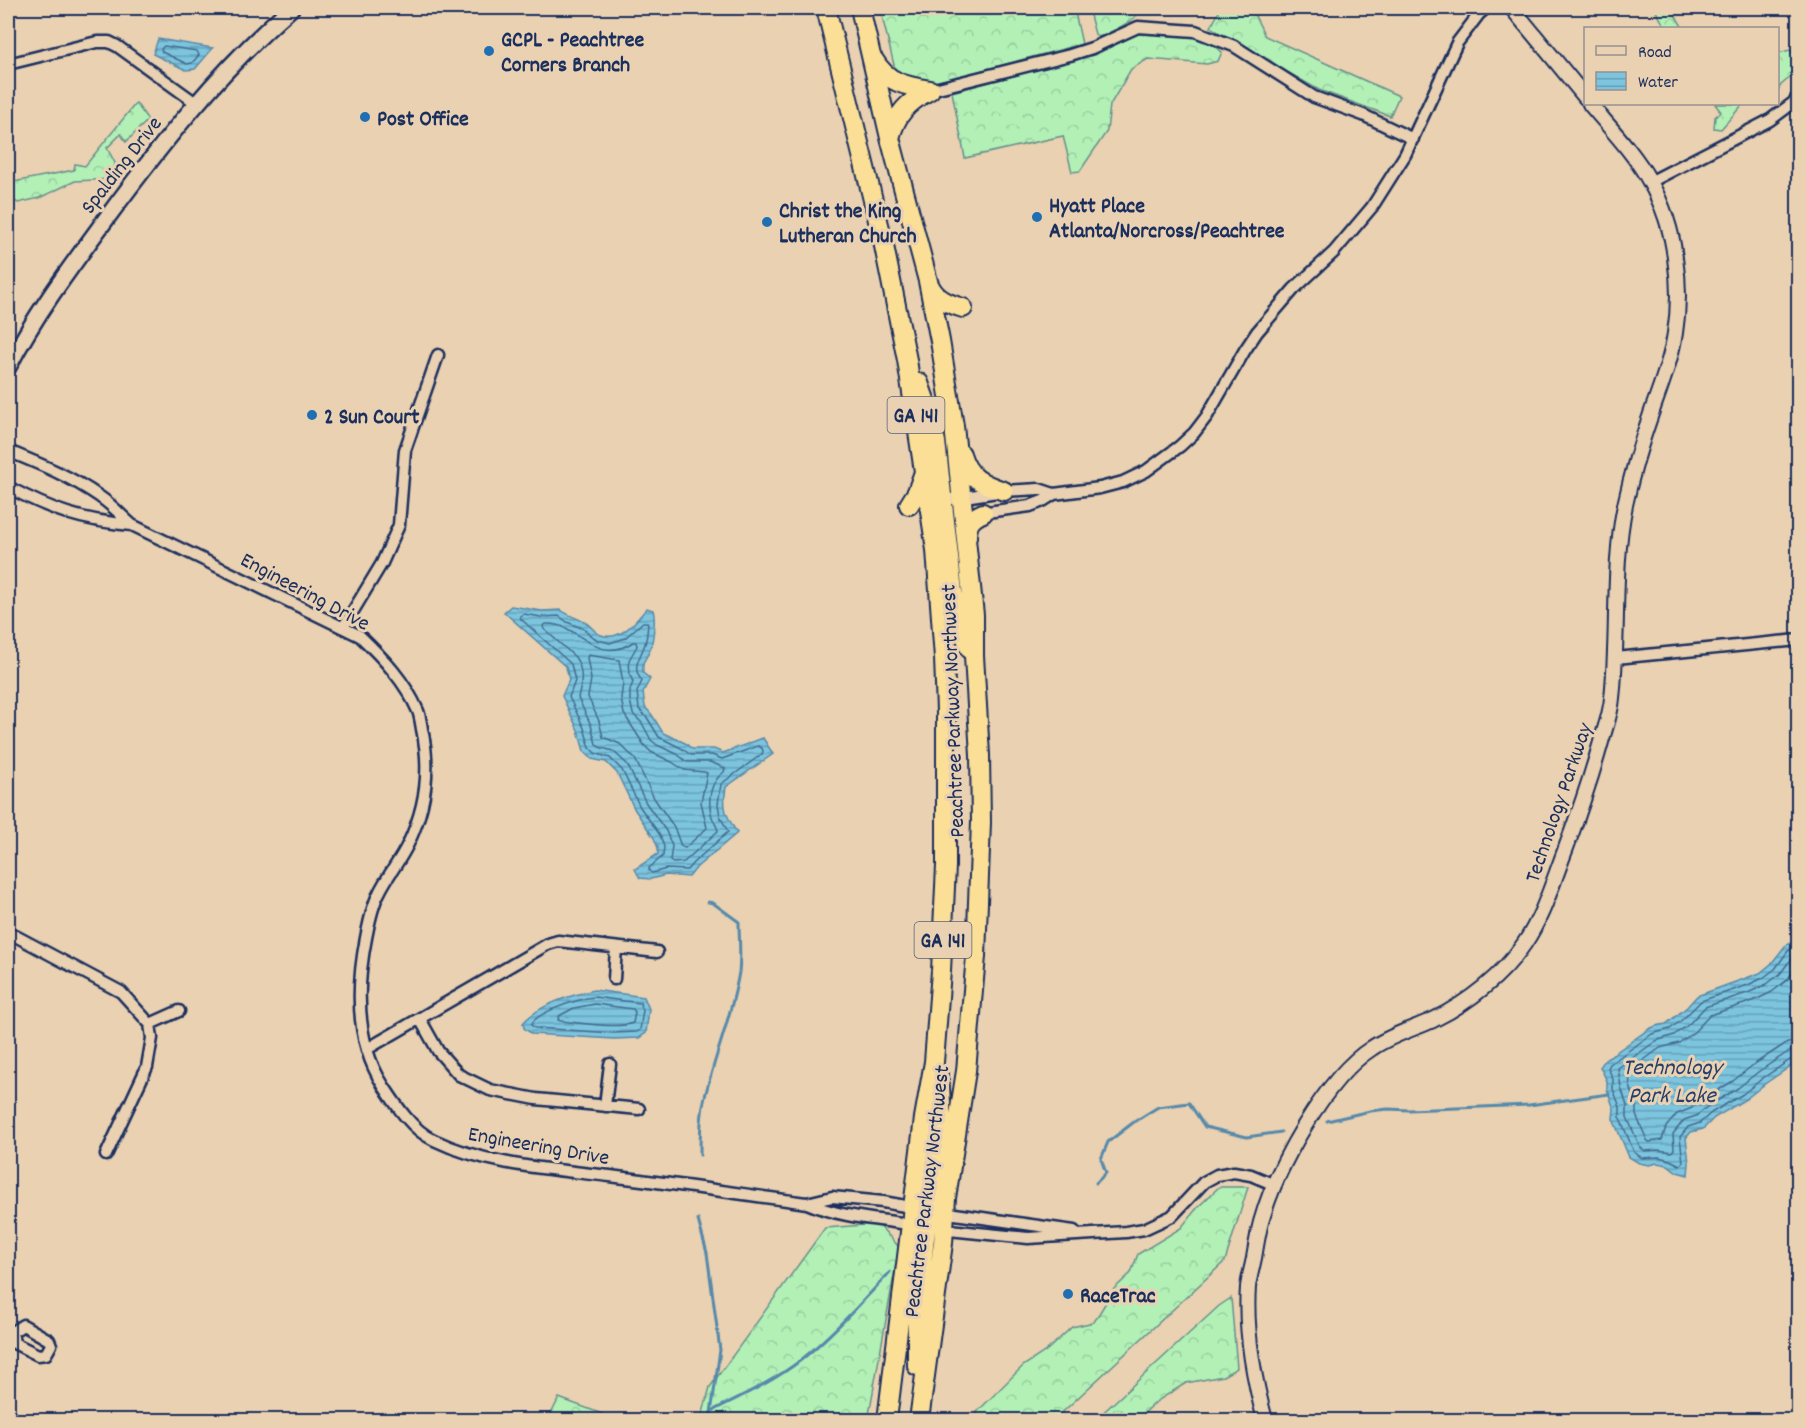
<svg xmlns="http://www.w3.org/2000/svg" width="1806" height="1428" font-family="Dekko,sans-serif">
<defs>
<pattern id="forest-crowns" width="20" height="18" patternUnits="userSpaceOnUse" patternTransform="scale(1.5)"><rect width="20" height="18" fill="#b2f0b6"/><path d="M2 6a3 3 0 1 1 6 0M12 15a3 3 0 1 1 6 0" fill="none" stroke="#98ce9f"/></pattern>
<pattern id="water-rules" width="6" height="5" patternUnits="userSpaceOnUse" patternTransform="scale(1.5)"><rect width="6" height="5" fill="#7dc5de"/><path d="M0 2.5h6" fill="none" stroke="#66a0b7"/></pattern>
</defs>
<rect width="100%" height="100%" fill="#e9d1b1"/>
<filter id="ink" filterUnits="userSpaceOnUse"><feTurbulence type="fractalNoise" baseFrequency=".0167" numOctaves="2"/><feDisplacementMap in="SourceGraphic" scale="12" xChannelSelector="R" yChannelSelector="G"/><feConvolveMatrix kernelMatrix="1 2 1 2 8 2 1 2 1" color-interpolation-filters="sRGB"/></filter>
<g filter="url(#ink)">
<path fill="url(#forest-crowns)" stroke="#66908a" stroke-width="1.5" d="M880 8H1074L1082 44 937 82 913 84 895 69Z
M1088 8H1141C1139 11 1138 14 1135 17 1131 22 1106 35 1098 37L1095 34Z
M1221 8H1238L1237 12 1251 8 1265 36 1399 96 1390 116 1319 90 1224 36 1211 27Z
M1654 8H1671L1683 28H1666Z
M1134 34C1161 35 1202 30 1222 52L1218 61 1207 64 1148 59 1131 69 1110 105 1107 131 1080 171 1072 172 1063 136 965 158 952 92 1097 54Z
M1790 50 1797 59 1798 71 1781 85 1778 90V53Z
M136 103 148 120 126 142 121 134 107 148 115 163 113 179 75 181 39 198 18 203 10 198 8 200V183L74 170 75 164 85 166Z
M1715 104H1743L1721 129 1714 128 1715 117 1721 112Z
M1219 1187H1248L1225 1261 1054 1420H977V1412L1023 1366 1046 1351 1072 1327 1094 1322 1114 1289 1131 1273 1138 1254 1181 1228 1197 1208Z
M878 1224 899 1247 868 1420H701L710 1387 825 1228Z
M1231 1298 1237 1368 1223 1376 1186 1383 1157 1401 1137 1420H1095L1219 1306Z
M559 1398 608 1416 609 1420H548Z"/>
<path fill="url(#water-rules)" stroke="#5689ab" stroke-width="1.5" d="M158 39 213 48 195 69 186 70 153 54Z
M511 606 542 611 561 610C569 616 578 618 586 623 592 626 594 633 601 635 621 642 636 621 647 608L653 610C656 619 653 641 650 650 645 662 642 658 643 673L650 679 643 692 645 707 652 715 663 733 685 743 692 749H714L723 753 763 738 773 754 726 787C722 809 726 815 737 833L697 867 689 877 666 875 651 879 640 878 635 869 658 854V848L654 838 635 810 617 773 606 762 592 759 584 751 578 730 562 696 569 680 566 667 504 612Z
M1798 939V1061L1766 1083 1746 1099 1714 1118 1703 1129 1691 1132 1686 1138 1689 1163 1688 1175 1677 1172 1668 1165 1657 1163 1649 1165 1639 1163 1629 1157 1613 1119 1614 1109 1607 1089V1081L1600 1067 1605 1060 1649 1029 1656 1026 1666 1024 1687 1007 1697 996 1760 973 1771 964 1785 946Z
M594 990 644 997 649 1009 646 1033 639 1038 614 1039 532 1034 524 1028 523 1023C540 1004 569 996 594 990Z"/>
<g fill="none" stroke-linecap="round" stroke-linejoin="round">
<path stroke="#426b91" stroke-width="1.5" d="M164 46 197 51 199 55 192 63 187 64 162 52 161 49Z
M524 614 541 617 559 616 567 622 584 629 590 635 598 640 610 643 625 638 643 622H646L648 624C647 632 647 642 643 649 638 662 632 668 642 681L637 692 639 709 648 719 659 737 681 748 691 755H712L722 759 758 746 762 748 763 751 762 754 721 784 718 804 720 816 728 832 693 863 687 870 666 869 652 873 649 871V868L663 856 664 847 660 835 640 807 622 770 610 758 595 753 590 748 584 728 569 697 575 681 571 664 521 619 520 616Z
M546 624C580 622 595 667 633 642H636L637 646 629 660 630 675 633 682 630 690V700L633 714 642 723 651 740 657 745 677 754 687 762H710L725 768 724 772C710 782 707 800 712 817 714 822 717 826 718 831L684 862 673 863 670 861 672 846 666 831 646 803 627 764 613 751 599 747 596 744 591 725 578 698C582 683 584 670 575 657L544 629 543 626Z
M588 655 619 660 623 683 621 698 624 714 644 745 651 752 672 762 684 770 704 772 707 773 701 802 707 828 685 848 681 846 674 827 654 798 635 759 620 744 603 737 599 721 588 697 591 679 587 658Z
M1798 946 1788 951 1775 969 1763 978 1748 985 1701 1001 1683 1019 1670 1029 1652 1034 1610 1064 1608 1068 1613 1079V1089L1620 1107V1118L1634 1152 1642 1158 1659 1157 1670 1160 1680 1165 1683 1162 1680 1137 1688 1127 1700 1123 1711 1113 1743 1094 1763 1078 1793 1058 1798 1057
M1798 954 1788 963 1780 974 1767 984 1750 992 1705 1007 1688 1025 1674 1035 1656 1041 1618 1068 1621 1087 1627 1106V1117L1640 1147 1645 1151 1658 1150 1672 1152 1674 1149 1673 1134 1684 1120 1696 1116 1707 1107 1738 1088 1758 1072 1788 1052 1798 1049
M1798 965 1787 980 1772 992 1753 1001 1710 1015 1694 1032 1679 1043 1660 1048 1629 1071 1630 1086 1636 1104V1115L1647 1140 1649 1142 1662 1140 1666 1127 1677 1114 1692 1108 1702 1100 1733 1081 1753 1065 1785 1044 1798 1040
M594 997 640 1003 643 1010 640 1030 637 1032 614 1033 535 1028 531 1025C536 1012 579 999 594 997Z
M595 1004 633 1009 635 1012 633 1023C619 1029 578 1023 561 1021L558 1020 559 1016 574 1008Z"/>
<path stroke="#5689ab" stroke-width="3" d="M1327 1121 1370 1111 1388 1109 1409 1110 1529 1105 1609 1094
M700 1155C700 1137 700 1118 704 1101 714 1057 732 1016 739 972 741 956 739 938 739 922L713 903 708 902
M1096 1183 1106 1173 1101 1159 1108 1142 1134 1122 1158 1107 1189 1103 1205 1127 1247 1137 1281 1132
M698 1220 707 1253 720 1350 710 1420
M712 1411C743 1395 774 1381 801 1360 833 1334 862 1302 890 1272"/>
<defs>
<path id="minor" d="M8 64 97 42H109L117 46 196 103
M930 90 1070 55 1092 48 1138 27 1195 31 1234 46 1314 97 1363 115 1413 139
M1650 182 1770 120 1793 103 1798 96
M8 451C40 464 72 477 100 497 112 505 122 516 132 525L360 636C383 658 405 681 418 711 420 716 421 723 422 729 431 769 426 807 408 844 400 861 387 876 379 893 372 906 369 923 366 938 356 988 355 1041 383 1085 396 1105 412 1130 434 1140 488 1166 551 1169 610 1176 675 1184 741 1194 807 1203 842 1218 878 1219 915 1225
M8 487C51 510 82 521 132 525
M938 501 1004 491 1039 489 1054 494 1100 488 1123 482 1146 471 1180 446 1194 433 1207 416 1245 350 1257 332 1294 289 1334 252 1372 207 1405 155 1457 43 1479 14 1486 8
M980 513 1030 506 1043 501 1054 494
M344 626 382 563 399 525 405 450 438 355
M1616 658 1798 640
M8 932 121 992 150 1024 152 1038 147 1067 106 1155
M614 979 616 948
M420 1019 438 1051 459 1075 490 1090 536 1099 639 1109
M150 1024 179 1011
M367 1049 548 944 558 941 657 952
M605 1106 610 1064
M807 1203 832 1197 883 1202 916 1208
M941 1212 1074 1231
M939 1229 1028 1238 1126 1232 1144 1229 1172 1216 1204 1182 1217 1175 1234 1172 1251 1175 1275 1185
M23 1325 49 1340 51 1345 46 1354 38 1355 14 1343 12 1332Z"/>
<path id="tertiary" d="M1512 8 1586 98
M1265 1420C1254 1379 1245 1330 1248 1287 1249 1278 1252 1268 1254 1258 1256 1246 1258 1233 1261 1222 1276 1168 1325 1078 1372 1048 1391 1035 1413 1029 1433 1020 1468 1003 1502 976 1524 944 1544 915 1553 881 1566 848 1579 813 1591 778 1601 742 1605 728 1611 713 1612 698 1619 634 1612 568 1625 505 1632 473 1641 442 1652 411 1661 385 1671 360 1675 333 1679 308 1679 283 1675 258 1672 232 1662 203 1649 180 1634 153 1610 128 1590 104"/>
<path id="secondary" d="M8 367C36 313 70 268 106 219 162 143 220 70 291 8"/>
<path id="trunk" d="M826 8 883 241 907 360 936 550 944 658 946 711V866L941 971 934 1062 924 1118 887 1420
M860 8 890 138 928 281 940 341 954 426 974 615V656L980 755 981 822 976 956 966 1071 946 1198 943 1243 919 1420
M874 60C887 83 906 86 930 90
M890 138C896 114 908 102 930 90
M929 284C935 299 949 304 963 308
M919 383 929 411 936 442 953 592 961 625 970 649
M961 454C968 478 982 484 1004 491
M909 505 917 492 923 475
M967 537C967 524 971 518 983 513
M929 1221C934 1175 947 1121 938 1075
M917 1366V1310L928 1210"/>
</defs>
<use href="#minor" stroke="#1b2f5e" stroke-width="15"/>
<use href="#tertiary" stroke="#1b2f5e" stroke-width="18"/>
<use href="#secondary" stroke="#1b2f5e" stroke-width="20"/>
<use href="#trunk" stroke="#1b2f5e" stroke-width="22"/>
<use href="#minor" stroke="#e9d1b1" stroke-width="10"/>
<use href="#tertiary" stroke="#e9d1b1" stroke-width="14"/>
<use href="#secondary" stroke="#e9d1b1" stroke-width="15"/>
<use href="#trunk" stroke="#fbdf96" stroke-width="18"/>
</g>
</g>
<g fill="#1f6fb2" stroke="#e9d1b1" stroke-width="2">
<circle cx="489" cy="51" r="6"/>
<circle cx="365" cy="117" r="6"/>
<circle cx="1037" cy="217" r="6"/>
<circle cx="767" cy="222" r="6"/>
<circle cx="312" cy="415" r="6"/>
<circle cx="1068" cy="1294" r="6"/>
</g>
<g text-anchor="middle" stroke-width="6" stroke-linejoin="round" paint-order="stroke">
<g fill="#e9d1b1" stroke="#596077" stroke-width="1.5">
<rect x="887.5" y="397" width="57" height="36" rx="4.5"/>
<rect x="914.5" y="922" width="57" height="36" rx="4.5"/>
</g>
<g font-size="21" font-weight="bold" fill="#1b2f5e">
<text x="916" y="422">GA 141</text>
<text x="943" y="947">GA 141</text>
</g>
<g font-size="22" font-weight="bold" fill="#1b2f5e" stroke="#e9d1b1" text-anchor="start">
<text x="501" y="46">GCPL - Peachtree<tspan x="501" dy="25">Corners Branch</tspan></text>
<text x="377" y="125">Post Office</text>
<text x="1049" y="212">Hyatt Place<tspan x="1049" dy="25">Atlanta/Norcross/Peachtree</tspan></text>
<text x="779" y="217">Christ the King<tspan x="779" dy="25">Lutheran Church</tspan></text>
<text x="324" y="423">2 Sun Court</text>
<text x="1080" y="1302">RaceTrac</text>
</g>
<g font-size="22" fill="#1b2f5e" stroke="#e9d1b1">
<text transform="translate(120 164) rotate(-52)" y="8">Spalding Drive</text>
<text transform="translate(306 590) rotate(28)" y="8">Engineering Drive</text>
<text transform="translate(951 711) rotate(-92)" y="8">Peachtree Parkway Northwest</text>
<text transform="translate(1557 802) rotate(-71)" y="8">Technology Parkway</text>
<text transform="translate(539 1144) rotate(10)" y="8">Engineering Drive</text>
<text transform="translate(925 1191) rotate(-83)" y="8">Peachtree Parkway Northwest</text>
</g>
<g font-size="24" font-style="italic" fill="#253e6b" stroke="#e9d1b1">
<text x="1672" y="1074">Technology<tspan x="1672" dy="28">Park Lake</tspan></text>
</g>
</g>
<rect width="1806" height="1428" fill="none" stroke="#e9d1b1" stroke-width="30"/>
<rect x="15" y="15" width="1776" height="1398" fill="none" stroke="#1b2f5e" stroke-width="2" filter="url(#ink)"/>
<rect x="1584" y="27" width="195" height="78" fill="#e9d1b1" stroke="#979090" stroke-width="1.5"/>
<rect x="1596" y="46" width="30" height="9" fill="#e9d1b1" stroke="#979090" stroke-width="1.5"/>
<text x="1638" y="57" font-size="18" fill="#1b2f5e">Road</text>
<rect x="1596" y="72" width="30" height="18" fill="url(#water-rules)" stroke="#979090" stroke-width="1.5"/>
<text x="1638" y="87" font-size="18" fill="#1b2f5e">Water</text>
</svg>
